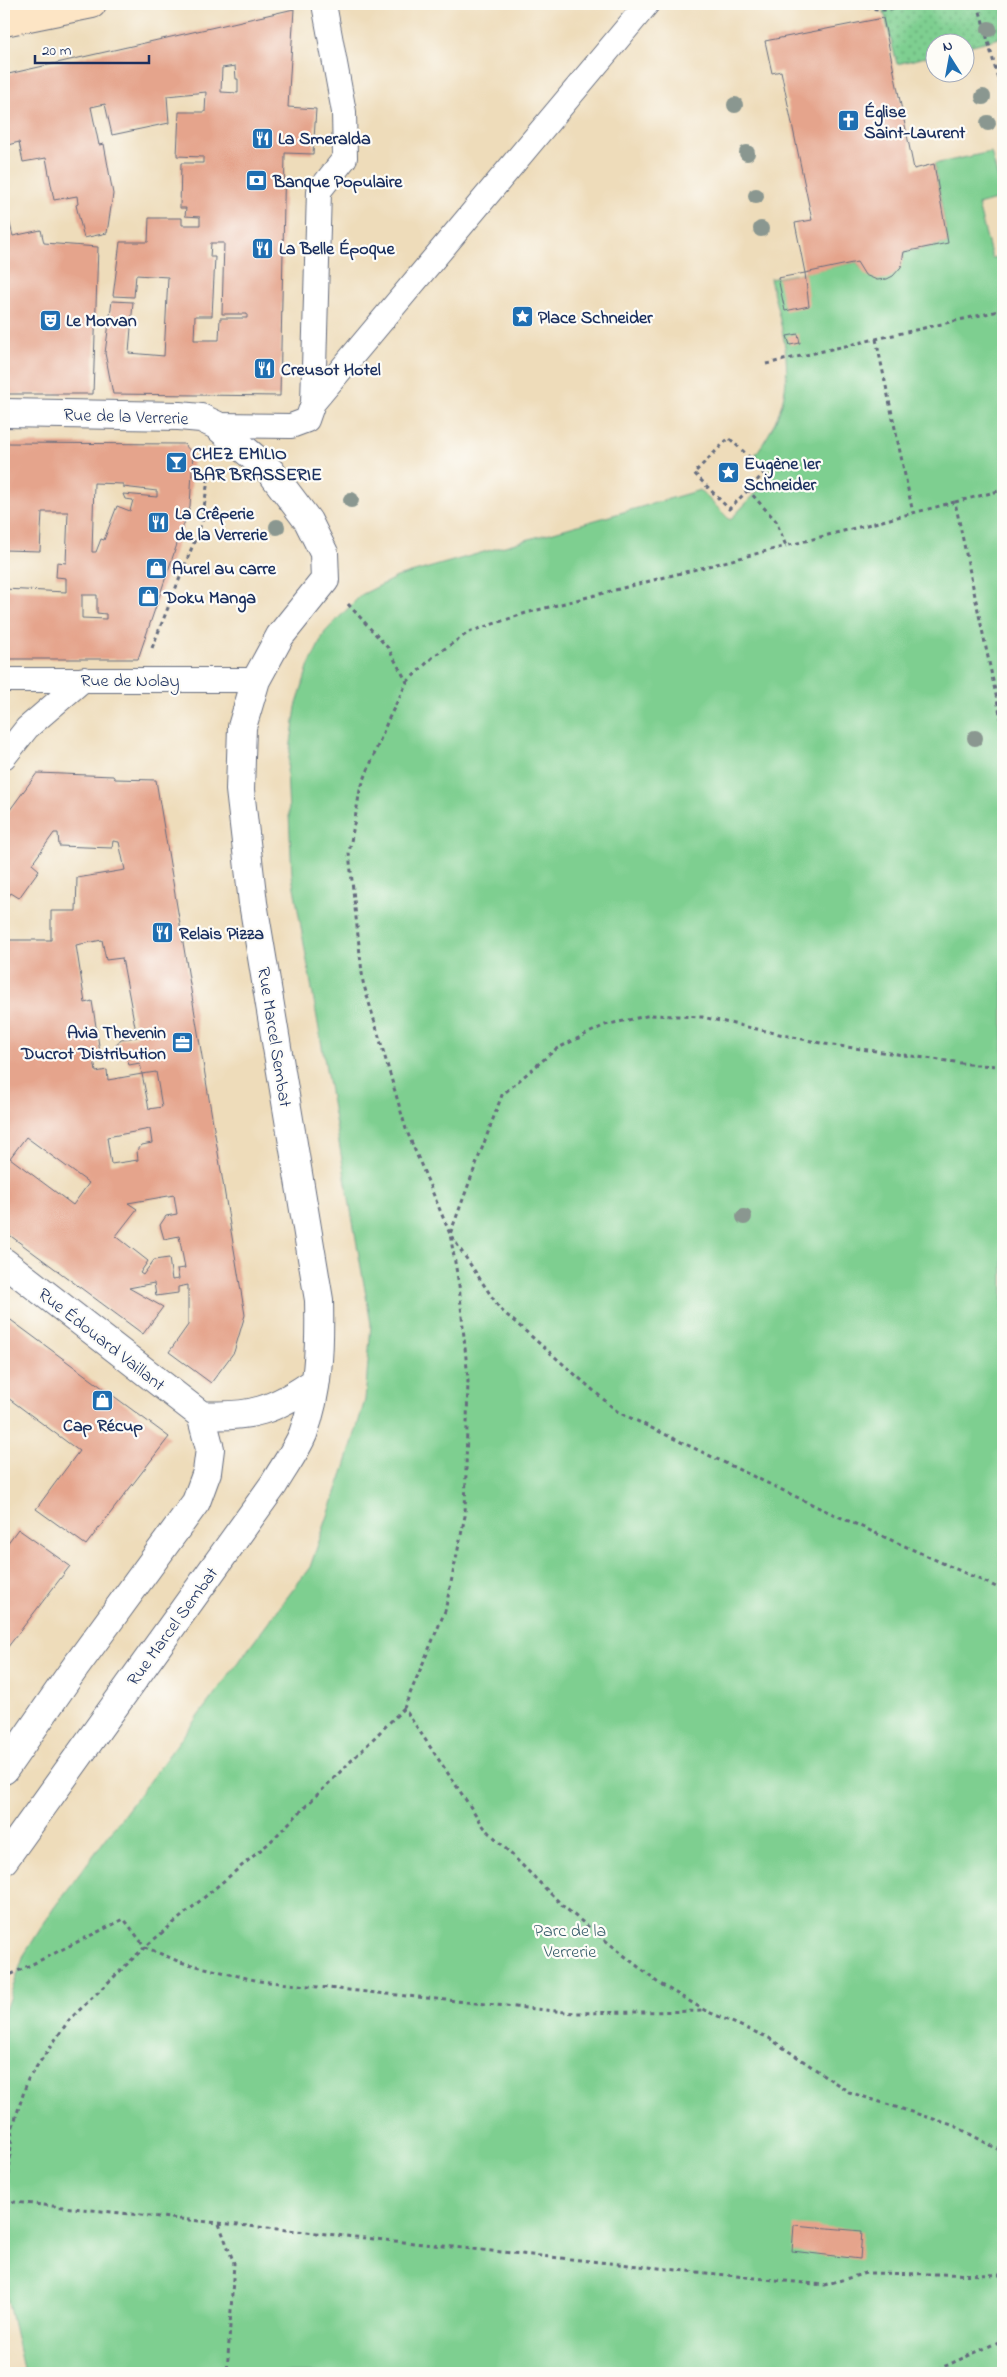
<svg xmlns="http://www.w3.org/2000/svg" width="1007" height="2377" font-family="'Indie Flower',sans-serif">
<defs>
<pattern id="grass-dots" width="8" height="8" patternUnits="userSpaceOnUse" patternTransform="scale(1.25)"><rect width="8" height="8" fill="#7ecf90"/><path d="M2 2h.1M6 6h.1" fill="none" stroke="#66a879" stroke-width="1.8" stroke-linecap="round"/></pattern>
</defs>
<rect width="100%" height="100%" fill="#fdfcf7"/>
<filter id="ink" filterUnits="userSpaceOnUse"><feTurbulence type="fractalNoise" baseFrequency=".02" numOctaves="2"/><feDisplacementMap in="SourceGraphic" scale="10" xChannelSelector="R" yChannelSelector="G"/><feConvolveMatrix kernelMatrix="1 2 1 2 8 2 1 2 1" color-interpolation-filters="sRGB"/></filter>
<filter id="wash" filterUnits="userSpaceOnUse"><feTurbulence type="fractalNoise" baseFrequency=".0096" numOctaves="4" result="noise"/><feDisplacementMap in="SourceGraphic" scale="20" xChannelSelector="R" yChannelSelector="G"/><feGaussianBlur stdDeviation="1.12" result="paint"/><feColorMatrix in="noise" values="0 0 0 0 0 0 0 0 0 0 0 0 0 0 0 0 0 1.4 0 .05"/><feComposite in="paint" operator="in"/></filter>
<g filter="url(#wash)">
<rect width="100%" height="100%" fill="#eedcba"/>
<path fill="url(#grass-dots)" stroke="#4c7f77" d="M882 4H1003V37L965 47 964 42H934V55L897 64Z"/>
<path fill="#7ecf90" stroke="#4c7f77" d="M991 152 1003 198 978 205 992 258 1003 256V2373H24L4 2285V2013L24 1955 53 1909 310 1567 345 1467 365 1400 371 1324 292 876 287 772 296 707 308 667 325 632 361 595 397 577 700 490 730 520 774 474 755 455C802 392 787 348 770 279L857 262C871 289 901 283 904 252L948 243 934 164Z"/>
<g id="blocks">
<path fill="#e5a48c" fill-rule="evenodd" d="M294 9 288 107 316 109 313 154 285 153V155L280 396 113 394 105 353 112 301 133 302 129 353 164 356 168 277 136 275 134 297 113 296 120 242H148L149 218H182V225H200V217L185 216 186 208H180L181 163H203V157L177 156 179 112H205L206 92 167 96 169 123 112 135 105 104 91 107 99 145 104 144 113 194 107 233 84 238 76 205 78 204 77 196 54 200 46 158 23 162 19 142 4 146V75ZM235 66 236 79H238V93L221 92 222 68ZM211 243H224L222 314H247V318H220L219 340H194L195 316H212L215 257H210Z
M883 18 914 169 934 164 948 243 904 252 901 267 893 276 887 279 877 280 865 275 857 262 805 273 809 306 785 311 778 278 805 273 795 223 812 220 781 71 772 73 765 41Z
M4 200 13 236 41 230 44 243 98 247 93 394H4Z
M798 334 800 343 790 345 787 336Z
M4 443 184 444 193 454 190 506 138 659H4V589L66 592V578L56 577 57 562 66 563 68 512H42L40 551 4 550ZM94 483 123 484V487L157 491V497L123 494 125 499 133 500 130 511 117 506 104 540 101 539 96 552H92ZM82 595H97V613L106 614V619L82 618Z
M37 773 113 776 115 779 156 780 245 1315 234 1352 211 1383 169 1352 188 1325V1285L178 1287V1293L156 1296 154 1283 129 1288 163 1307 143 1334 4 1231V940H51V911H76L77 878 125 870 119 842 113 841 112 848 59 846 58 833H54L32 864 39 870 19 898 11 893 4 903V818ZM102 940 106 960 122 958 137 1037 121 1039 116 1045 118 1054 127 1059 129 1065 140 1063 142 1074 156 1072 162 1107 149 1109 142 1074 108 1080 107 1070 96 1072 93 1053 100 1052 92 1001 85 1003 76 945ZM150 1129 152 1143 142 1145 137 1151 138 1160 111 1164 107 1137ZM26 1137 89 1183 73 1205 10 1158ZM174 1195 177 1214 166 1216 160 1225 164 1239 179 1236 185 1268 177 1269 179 1279 172 1280 169 1258 154 1260 143 1275 140 1273 148 1261 116 1236 137 1209 128 1203Z
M4 1315 169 1437 86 1545 36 1509 79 1451 4 1395Z
M18 1529 70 1566 4 1652V1548Z
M794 2225 862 2231 860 2259 792 2251Z"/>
</g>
</g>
<g filter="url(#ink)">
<use href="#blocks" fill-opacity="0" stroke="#656c7e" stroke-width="1"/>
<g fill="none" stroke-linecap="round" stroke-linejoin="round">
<defs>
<path id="pedestrian" d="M313 403 647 4
M216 425 291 426 307 420 313 403 319 191 345 158 344 112 324 4
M4 680H256
M4 757 27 728 84 679"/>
<path id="minor" d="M4 413 179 416 201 418 216 425 271 472 308 521 324 553 325 580 280 636 256 680 242 727 240 790 253 903 319 1300C320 1345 319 1391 303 1434 296 1451 283 1468 274 1484L4 1860
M4 1262 201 1415
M201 1415C251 1418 275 1410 316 1381
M4 1770 74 1669 196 1502 207 1472 210 1449 201 1415"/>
<path id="secondary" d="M4 22 92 4"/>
</defs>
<use href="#pedestrian" stroke="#656c7e" stroke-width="26"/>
<use href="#minor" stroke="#656c7e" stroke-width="30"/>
<use href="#secondary" stroke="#656c7e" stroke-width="30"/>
<path stroke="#656c7e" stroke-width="3" stroke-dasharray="4 4" stroke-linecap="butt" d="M842 4 884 10 914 4
M978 4 1003 97
M876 339 913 513
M766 364 1003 310
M748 490 729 509 694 473 729 438 765 472 748 490 776 521 786 546 955 502 1003 728
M955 502 1003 490
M348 604 388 648 407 682 388 720 360 790 349 853 363 982 406 1129 450 1234 500 1309 618 1412 824 1510 1003 1590
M152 648 202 522 210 465
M407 682 434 656 469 632 526 613 786 546
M1003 1066 976 1065 825 1044 702 1017 651 1015 605 1025 556 1049 502 1095 450 1234 459 1285 468 1379 465 1516 445 1611 404 1708 484 1827 564 1907 657 1982 706 2011 769 2038 849 2092 955 2126 1003 2152
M4 1921V1924
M4 1978 124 1919 145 1947 180 1962 259 1981 575 2013 706 2011
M9 2175 12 2129 28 2079 69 2020 145 1947 269 1843 404 1708
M4 2201 824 2285 866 2273 1003 2275
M219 2224 234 2263 227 2373
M930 2373 1003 2340"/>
<use href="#pedestrian" stroke="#fff" stroke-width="24"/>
<use href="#minor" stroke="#fff" stroke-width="28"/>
<use href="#secondary" stroke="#fde5c5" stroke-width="28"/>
</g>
<g fill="#8a9790">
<circle cx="989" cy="29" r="8"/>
<circle cx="983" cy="97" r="8"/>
<circle cx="735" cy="105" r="8"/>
<circle cx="988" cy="123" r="8"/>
<circle cx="747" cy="153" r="8"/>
<circle cx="756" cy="196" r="8"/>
<circle cx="761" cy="229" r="8"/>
<circle cx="351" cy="500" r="8"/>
<circle cx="277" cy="527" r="8"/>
<circle cx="975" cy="738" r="8"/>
<circle cx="744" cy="1217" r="8"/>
</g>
</g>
<defs>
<symbol id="church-square" viewBox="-11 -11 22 22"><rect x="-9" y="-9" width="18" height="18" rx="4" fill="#1f6fb2" stroke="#fdfcf7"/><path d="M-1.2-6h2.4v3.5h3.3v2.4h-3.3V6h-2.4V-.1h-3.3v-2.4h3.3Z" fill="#fff"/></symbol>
<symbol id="restaurant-square" viewBox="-11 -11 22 22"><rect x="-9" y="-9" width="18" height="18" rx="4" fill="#1f6fb2" stroke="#fdfcf7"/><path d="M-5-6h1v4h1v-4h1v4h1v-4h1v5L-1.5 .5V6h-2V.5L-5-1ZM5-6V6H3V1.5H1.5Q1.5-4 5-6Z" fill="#fff"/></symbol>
<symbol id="bank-square" viewBox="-11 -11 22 22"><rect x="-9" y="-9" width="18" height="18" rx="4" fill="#1f6fb2" stroke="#fdfcf7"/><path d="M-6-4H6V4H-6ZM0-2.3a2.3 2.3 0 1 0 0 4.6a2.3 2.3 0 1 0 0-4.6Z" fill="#fff"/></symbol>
<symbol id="sight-square" viewBox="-11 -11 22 22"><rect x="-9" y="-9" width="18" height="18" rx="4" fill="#1f6fb2" stroke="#fdfcf7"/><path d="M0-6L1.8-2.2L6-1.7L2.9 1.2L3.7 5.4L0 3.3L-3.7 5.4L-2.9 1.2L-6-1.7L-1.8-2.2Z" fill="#fff"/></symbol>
<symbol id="theatre-square" viewBox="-11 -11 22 22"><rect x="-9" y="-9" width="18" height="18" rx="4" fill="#1f6fb2" stroke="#fdfcf7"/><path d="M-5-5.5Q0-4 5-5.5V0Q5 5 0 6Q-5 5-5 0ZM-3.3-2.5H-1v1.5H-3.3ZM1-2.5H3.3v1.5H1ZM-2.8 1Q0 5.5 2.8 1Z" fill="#fff"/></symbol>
<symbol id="bar-square" viewBox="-11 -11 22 22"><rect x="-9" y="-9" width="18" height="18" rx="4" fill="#1f6fb2" stroke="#fdfcf7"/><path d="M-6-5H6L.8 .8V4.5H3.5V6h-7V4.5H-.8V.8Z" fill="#fff"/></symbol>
<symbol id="shop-square" viewBox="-11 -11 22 22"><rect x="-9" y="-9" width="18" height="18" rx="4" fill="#1f6fb2" stroke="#fdfcf7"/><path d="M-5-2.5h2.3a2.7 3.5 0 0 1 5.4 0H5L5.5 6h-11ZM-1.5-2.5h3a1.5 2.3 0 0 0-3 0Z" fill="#fff"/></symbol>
<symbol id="office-square" viewBox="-11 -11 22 22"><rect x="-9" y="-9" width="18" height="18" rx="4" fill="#1f6fb2" stroke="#fdfcf7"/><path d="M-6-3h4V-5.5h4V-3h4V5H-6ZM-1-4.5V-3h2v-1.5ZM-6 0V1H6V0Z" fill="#fff"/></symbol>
</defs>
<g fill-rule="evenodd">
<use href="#church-square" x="836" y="108" width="25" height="25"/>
<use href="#restaurant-square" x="250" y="126" width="25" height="25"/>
<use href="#bank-square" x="244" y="168" width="25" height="25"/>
<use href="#restaurant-square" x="250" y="236" width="25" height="25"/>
<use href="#sight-square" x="510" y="304" width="25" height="25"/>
<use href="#theatre-square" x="38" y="308" width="25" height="25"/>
<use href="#restaurant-square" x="252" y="356" width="25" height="25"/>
<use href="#bar-square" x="164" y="450" width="25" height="25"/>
<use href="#sight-square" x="716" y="460" width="25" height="25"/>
<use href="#restaurant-square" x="146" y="510" width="25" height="25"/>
<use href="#shop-square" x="144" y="556" width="25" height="25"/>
<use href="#shop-square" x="136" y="584" width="25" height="25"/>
<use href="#restaurant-square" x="150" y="920" width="25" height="25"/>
<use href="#office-square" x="170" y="1030" width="25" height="25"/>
<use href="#shop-square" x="90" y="1388" width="25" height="25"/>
</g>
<g text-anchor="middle" stroke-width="4.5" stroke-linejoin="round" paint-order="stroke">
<g font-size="18" font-weight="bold" fill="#1b2f5e" stroke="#fdfcf7" text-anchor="start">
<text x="864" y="117">Église<tspan x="864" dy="21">Saint-Laurent</tspan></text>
<text x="278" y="144">La Smeralda</text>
<text x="273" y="187">Banque Populaire</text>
<text x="279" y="254">La Belle Époque</text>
<text x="538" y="323">Place Schneider</text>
<text x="66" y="326">Le Morvan</text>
<text x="281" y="375">Creusot Hotel</text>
<text x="192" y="459">CHEZ EMILIO<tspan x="192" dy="21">BAR BRASSERIE</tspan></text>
<text x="744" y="469">Eugène Ier<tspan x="744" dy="21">Schneider</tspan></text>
<text x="175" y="519">La Crêperie<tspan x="175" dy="21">de la Verrerie</tspan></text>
<text x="172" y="574">Aurel au carre</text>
<text x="164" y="603">Doku Manga</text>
<text x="179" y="939">Relais Pizza</text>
<text x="166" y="1038" text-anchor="end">Avia Thevenin<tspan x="166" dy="21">Ducrot Distribution</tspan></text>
<text x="103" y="1431" text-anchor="middle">Cap Récup</text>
</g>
<g font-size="18" fill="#1b2f5e" stroke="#fdfcf7">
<text transform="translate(126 416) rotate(2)" y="6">Rue de la Verrerie</text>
<text x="130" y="686">Rue de Nolay</text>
<text transform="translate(275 1037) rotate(81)" y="6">Rue Marcel Sembat</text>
<text transform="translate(102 1339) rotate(38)" y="6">Rue Édouard Vaillant</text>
<text transform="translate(172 1626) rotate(-54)" y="6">Rue Marcel Sembat</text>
</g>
<g font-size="18" fill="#395f6d" stroke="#fdfcf7">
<text x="570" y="1936">Parc de la<tspan x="570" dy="21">Verrerie</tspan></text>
</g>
</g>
<rect width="1007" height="2377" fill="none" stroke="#fdfcf7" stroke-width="20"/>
<g transform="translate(950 58) rotate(349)"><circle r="24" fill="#fdfcf7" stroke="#a3aaba"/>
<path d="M0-4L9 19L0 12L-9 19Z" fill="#1f6fb2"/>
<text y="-8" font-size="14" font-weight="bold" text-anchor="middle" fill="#1b2f5e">N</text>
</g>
<path d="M35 55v8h114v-8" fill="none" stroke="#1b2f5e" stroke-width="2.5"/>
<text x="42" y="55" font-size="15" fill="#1b2f5e" stroke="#fdfcf7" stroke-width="4" paint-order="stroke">20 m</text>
</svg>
